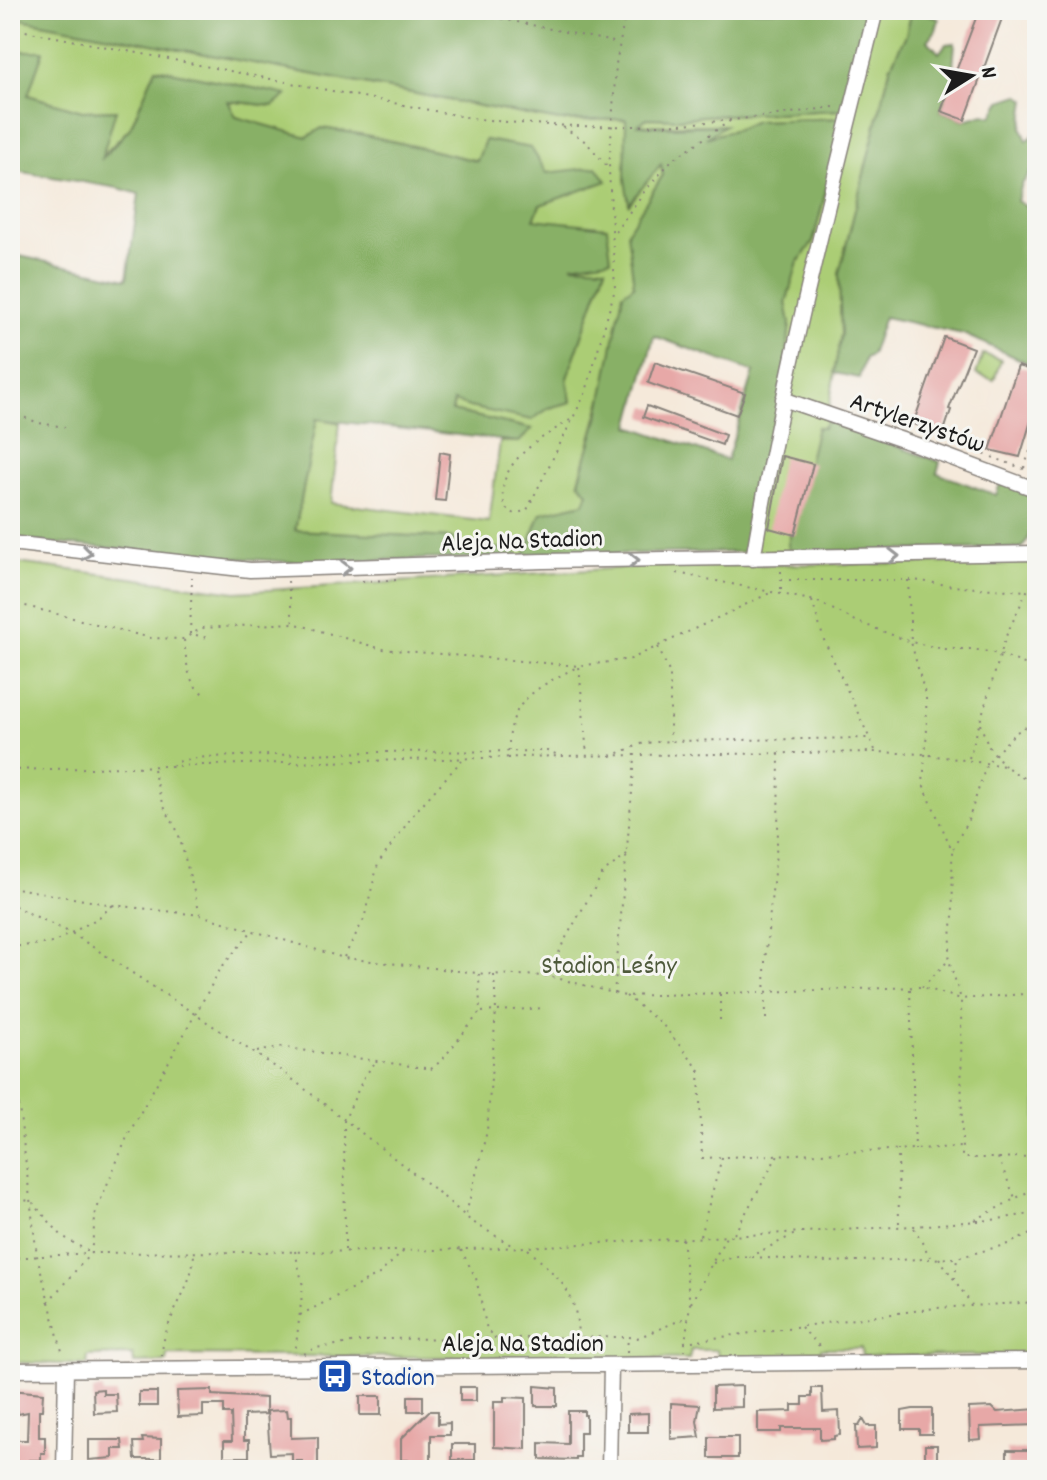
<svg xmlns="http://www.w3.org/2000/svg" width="1047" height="1480" font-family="Dekko,sans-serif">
<rect width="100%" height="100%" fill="#f6f6f2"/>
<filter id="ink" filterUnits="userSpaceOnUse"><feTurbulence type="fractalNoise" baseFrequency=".0125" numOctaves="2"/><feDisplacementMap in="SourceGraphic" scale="16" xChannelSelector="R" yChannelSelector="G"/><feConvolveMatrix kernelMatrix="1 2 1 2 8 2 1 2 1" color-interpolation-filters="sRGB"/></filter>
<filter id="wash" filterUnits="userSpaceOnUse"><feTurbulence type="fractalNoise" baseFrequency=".006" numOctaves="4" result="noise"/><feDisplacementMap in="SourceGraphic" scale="32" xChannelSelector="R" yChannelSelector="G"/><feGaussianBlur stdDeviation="1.8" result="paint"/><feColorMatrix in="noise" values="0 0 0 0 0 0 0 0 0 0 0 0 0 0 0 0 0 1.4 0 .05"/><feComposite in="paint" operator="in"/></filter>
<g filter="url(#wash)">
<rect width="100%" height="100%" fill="#f5e9da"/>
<path fill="#abcd75" stroke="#647448" stroke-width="2" d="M867 10H912L906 35 891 65 839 274 841 334 827 421 823 428 818 427 794 552H747L790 323 786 303 798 262 813 242 843 118 755 121 740 128 703 139 723 125H637L647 118 679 119 703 116 841 110Z
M10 17 559 121 626 119 630 203 661 163 663 175 628 232 634 285 579 481 588 492 584 503 541 513 525 555 516 557 517 548 460 550 453 538 295 531 317 418 340 423 331 503 489 522 500 442H519L532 429 452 411 455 400 470 407 532 419 549 408 571 402 567 378 606 268 565 266 534 219 540 205 606 181 547 173 485 140 478 161 365 135 322 128 307 137 236 117 227 101 273 106 157 68 130 128 106 152 99 163 115 110 82 111 27 95 43 52 21 51 10 78Z
M983 354 1001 360 994 380 976 374Z
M10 562 236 592 654 566 1037 562V1355L862 1356 861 1348H821V1356L718 1357 717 1350H691L689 1359 168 1355 167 1362 134 1363 133 1355 88 1356 87 1365 10 1362Z"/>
<path fill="#88b066" stroke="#526641" stroke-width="2" fill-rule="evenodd" d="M10 10H867L841 110 703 116 679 119 647 118 638 125 669 127 725 125 706 138 740 128 755 121 844 118 813 242 798 262 786 303 790 323 785 370 747 552 525 555 541 513 584 503 588 493 579 482 599 416 623 293 634 285 627 232 663 175 661 164 629 204 625 180 626 119 559 121 10 17ZM654 336 754 372 727 460 630 426Z
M912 10H930V15L939 19 936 30 928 41 939 53 946 44 955 43 952 80 941 111 965 120 984 114 992 116 1001 101 1019 95 1026 100 1022 128 1027 141 1037 132V173L1032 171 1022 184 1017 201 1037 213V367L963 334 884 317 871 355 865 358 859 378 834 373 841 334 839 274 891 65 906 35Z
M21 51H43L28 95 82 111 116 110 101 160 130 128 156 68 287 95 273 106 228 101 236 117 307 137 322 128 365 135 477 161 485 140 531 148 547 173 597 167 607 181 540 205 534 219 607 227 611 259 571 265 606 267 567 378 571 402 549 408 532 420 469 407 454 401 452 411 532 429 519 442 317 419 295 530 453 538 460 550 517 548 516 557 289 562 10 540V254L127 279 139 194 118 188 10 170V78Z
M827 421 940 462 937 473 996 495 1001 481C1029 493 1042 491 1032 524 1030 533 1028 541 1022 548L794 552 789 549 788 544 817 427 823 428Z"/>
<g id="blocks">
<path fill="#e7a8a7" d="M979 10H1005L965 120 941 111Z
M944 337 973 348 949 409 951 410 944 431 925 424 924 427 913 424Z
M655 362 745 393 737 415 648 383Z
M1018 366 1037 372V401L1020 457 990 450Z
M647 406 725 435 722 445 643 417Z
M440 452 450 454 445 501 435 500Z
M782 456 813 464 795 535 769 528Z
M535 1386 557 1388V1406H535Z
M742 1386V1407L713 1408V1387Z
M460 1387H476V1401H460Z
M812 1388H822L823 1412 839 1411 840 1435 834 1436V1439L820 1440V1428H781V1432H758V1412L792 1411V1405H803V1397H812Z
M103 1389V1394H116L117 1412 94 1413 93 1390Z
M10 1390 43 1393 42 1410H39V1437H45V1453H41V1460H29V1464L10 1460V1440H27L28 1412 18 1414V1411H10Z
M212 1390V1395L266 1398V1414L244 1415V1440H249V1457H224V1441H232L231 1414H224V1405H203V1416L178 1417 177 1391Z
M139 1392H157V1406H139Z
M360 1396H381V1415H360Z
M408 1396H423V1411H408Z
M504 1397 526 1398V1449L494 1447V1402H504Z
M671 1403 700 1405 697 1421 700 1437 671 1439Z
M992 1407 997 1412 1037 1409V1425L980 1427 981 1439 970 1440 969 1408Z
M913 1409H932V1434H919V1429H902V1411Z
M287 1410 288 1417H291V1438L318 1437V1470H303V1461H292V1453L270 1454 267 1411Z
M429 1411H438V1424L450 1423V1435H431V1460L410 1462V1460H401V1439Z
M568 1411H584V1415H586V1432H580V1457H576V1460L540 1459V1443L568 1444Z
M648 1413V1432H628V1414Z
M863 1419 867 1426H876V1448L857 1449 856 1426H859Z
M709 1437H738V1458H709Z
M142 1438 161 1439V1459H135L134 1442H143Z
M89 1440H122L123 1449H113V1458L89 1460Z
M452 1444H475V1460H452Z
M925 1445H937V1460H925Z
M1007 1450H1030V1466H1007Z"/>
</g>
</g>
<g filter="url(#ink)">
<use href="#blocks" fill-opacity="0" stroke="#88827b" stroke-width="2"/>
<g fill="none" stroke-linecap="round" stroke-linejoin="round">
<defs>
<path id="minor" d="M783 399 917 445 1037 490
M10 543 250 570 544 561 1037 553
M753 559C784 374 831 192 876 10
M10 1370 1037 1361
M64 1470 66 1370
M609 1470 611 1365"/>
</defs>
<use href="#minor" stroke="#88827b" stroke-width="17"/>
<path stroke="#88827b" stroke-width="2" stroke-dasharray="2 6" stroke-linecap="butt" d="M422 10 503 19 618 43
M10 28 465 117C585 134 712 126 832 107L838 108
M563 127 586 142 609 168
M615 232 644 192 672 160 733 119
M10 412 39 423 65 427
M570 420C545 436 506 456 503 489 502 495 504 502 505 508L515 514 527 510 586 392 615 289 609 169 616 64 626 10
M962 446 1024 469
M1024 468 1037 431
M1034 568 1037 582
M781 571V592
M677 573 816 601 858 622 911 642 944 649H972L999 654 1037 669
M781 580H914L961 587 1027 591
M908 580 911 642 926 698 927 729 923 784 952 850 953 916 949 960 961 999 962 1158H998L1016 1200
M288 581 293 622
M362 581 399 580
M812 601 824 640 876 752
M10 602 151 638 183 639 202 628 293 623 382 649 579 666 631 659 772 592
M190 634 192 577
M196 635 211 639
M184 640C187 662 186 685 207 696
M658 647 670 674V741
M980 724 989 747 1005 766
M611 756 644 743 670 741 871 738
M969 758 1006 636 1027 591 1036 581
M509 759C506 701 532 690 579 666L587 755
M172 766 182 760 206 757 371 752 547 751 559 755
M153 769 162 803 178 832 200 914
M10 770 561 756 876 752 923 754 1005 766 1037 787
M953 849 969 818 987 763 1015 733 1037 721
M10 887 113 905 200 915 344 958 486 974 549 976 625 996 922 987 961 999 1037 993
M10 899 16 907 73 934 283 1072 439 1193 471 1221 511 1245
M10 947 53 943 98 918 113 905
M344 957 364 919 378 864 416 811 462 760
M550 975 563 943 603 873 627 854
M922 987 948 961
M910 989 915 1150
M614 994 635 758
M720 994V1020
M626 996 662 1024 703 1074
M482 1012 544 1008
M766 1019 765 961 778 833 779 754
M10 1033 37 1256 63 1355
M257 1052 281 1047 431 1069 442 1060 480 1012 479 974
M699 1070 702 1158 961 1147
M898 1149 899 1227
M999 1158 1037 1156
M10 1196 32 1202 62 1236 89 1252
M466 1214 487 1131 496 1010 494 975
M975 1220 1037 1187
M914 1228 930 1257
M734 1234 779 1153
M700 1236 723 1154
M682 1239 690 1304 684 1351
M528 1249C568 1287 579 1294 578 1352
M345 1250 344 1121 364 1077 374 1064
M461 1250 476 1278 487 1330 493 1336
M295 1251 303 1286 295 1354
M749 1257 797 1233
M10 1258 91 1253 405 1251 526 1247 914 1226 991 1220 1037 1213
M939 1258 972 1305
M713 1263 738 1256 827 1262 957 1258 1008 1244 1037 1231
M955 1279 957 1258
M48 1302 91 1253 96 1211 128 1135 221 968 251 932
M691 1303 727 1235
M300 1315 378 1275 404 1251
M801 1327 821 1348
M684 1342 936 1308 1037 1302
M627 1352 628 1337 637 1338 688 1317
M304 1354 315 1348 380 1339 628 1337
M162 1356C162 1319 194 1289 194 1252"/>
<use href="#minor" stroke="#fff" stroke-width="14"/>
</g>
<defs><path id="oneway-chevron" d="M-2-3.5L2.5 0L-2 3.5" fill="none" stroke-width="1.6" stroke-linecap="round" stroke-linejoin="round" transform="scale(2)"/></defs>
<g stroke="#999">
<use href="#oneway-chevron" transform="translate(87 553) rotate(7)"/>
<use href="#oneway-chevron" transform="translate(894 556) rotate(-1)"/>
<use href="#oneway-chevron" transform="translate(634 560) rotate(-1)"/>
<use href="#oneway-chevron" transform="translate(346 568) rotate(-1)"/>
</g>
</g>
<defs>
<symbol id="bus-square" viewBox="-11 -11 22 22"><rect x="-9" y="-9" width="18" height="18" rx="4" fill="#1a4fb4" stroke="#f6f6f2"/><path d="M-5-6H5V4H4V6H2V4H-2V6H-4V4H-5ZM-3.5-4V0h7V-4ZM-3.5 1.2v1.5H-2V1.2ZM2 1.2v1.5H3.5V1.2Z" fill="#fff"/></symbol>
</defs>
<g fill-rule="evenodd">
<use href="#bus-square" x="315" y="1356" width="40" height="40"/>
</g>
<g text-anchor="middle" stroke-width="6" stroke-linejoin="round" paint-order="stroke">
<g font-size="26" fill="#1c1c1c" stroke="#f6f6f2">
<text transform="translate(918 421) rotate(19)" y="9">Artylerzystów</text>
<text transform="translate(522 539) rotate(-2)" y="9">Aleja Na Stadion</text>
<text x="523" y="1351">Aleja Na Stadion</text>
</g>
<g font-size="26" fill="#4e5a3b" stroke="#f6f6f2">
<text x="609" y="973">Stadion Leśny</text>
</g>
<g font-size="26" fill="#164399" stroke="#f6f6f2" text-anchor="start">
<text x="361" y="1385">Stadion</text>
</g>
</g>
<rect width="1047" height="1480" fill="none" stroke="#f6f6f2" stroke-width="40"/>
<g transform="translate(971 76) rotate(79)" stroke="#f6f6f2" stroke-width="6" paint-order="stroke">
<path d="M0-6L14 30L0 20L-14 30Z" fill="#1c1c1c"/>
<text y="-12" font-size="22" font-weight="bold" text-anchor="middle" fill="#1c1c1c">N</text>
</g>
</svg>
